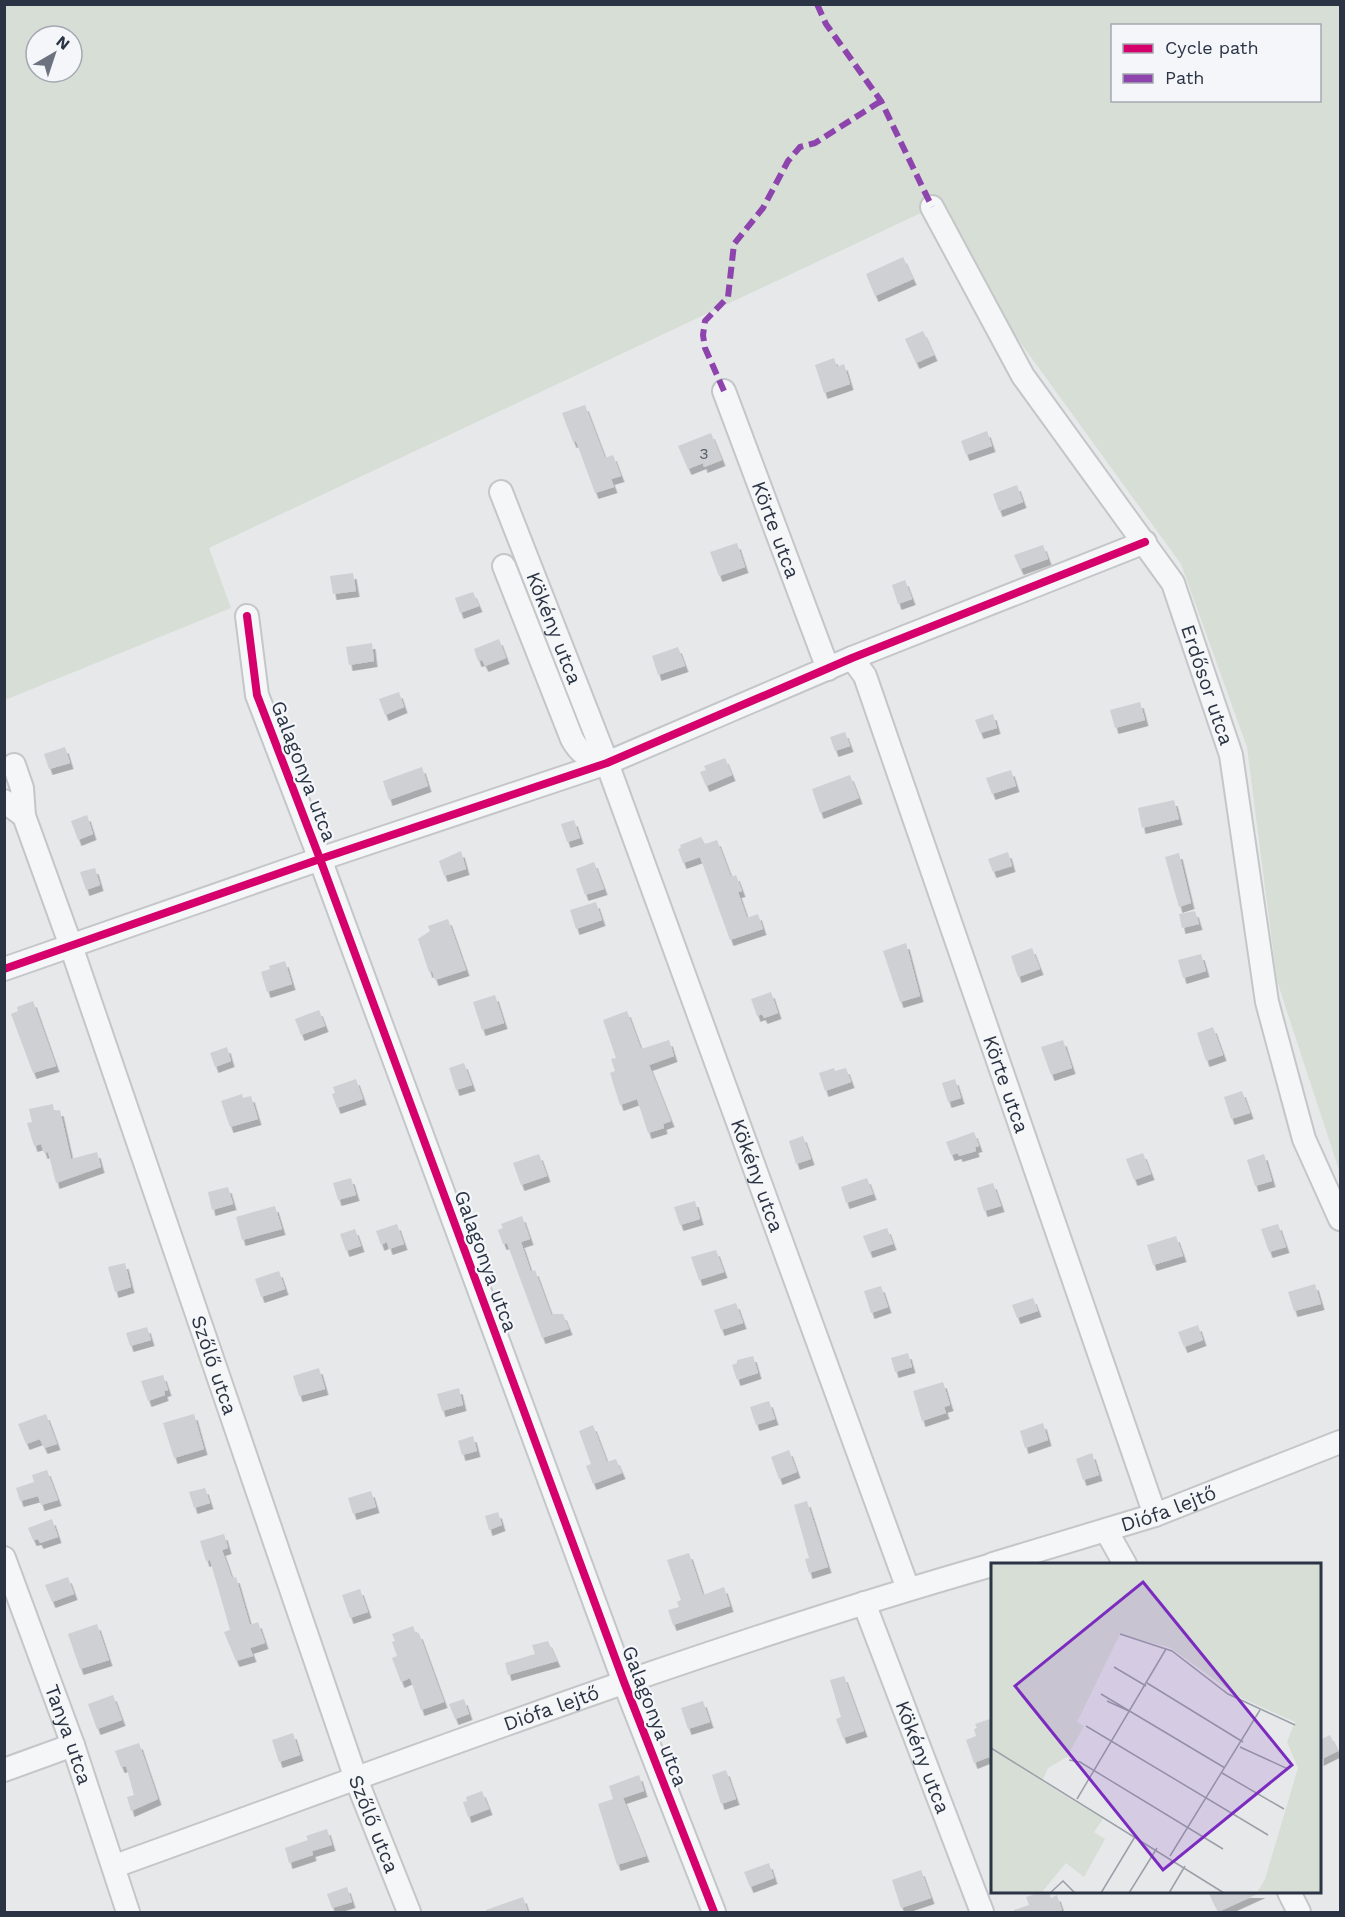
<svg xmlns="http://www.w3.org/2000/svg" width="1345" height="1917" font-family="'Work Sans',sans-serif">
<defs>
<filter id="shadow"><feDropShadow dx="3.5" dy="6" stdDeviation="0" flood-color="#0004"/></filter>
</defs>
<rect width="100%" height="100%" fill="#e6e8ea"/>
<path fill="#d6ded6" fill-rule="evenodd" d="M5 5H1340V1173L1277 981 1247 747 1181 564 925 211 209 548 231 608 5 700ZM1112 26H1320V100H1112ZM36 36H72V72H36Z"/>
<path fill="#ced0d3" filter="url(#shadow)" d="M903 257 913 279 875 296 866 274Z
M923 331 934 355 916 363 905 339Z
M834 358 837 367 844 364 850 384 824 393 815 365Z
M585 405 605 458 613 455 621 476 611 479 614 487 595 493 576 441 573 442 562 413Z
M987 431 992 446 966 455 961 441Z
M711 433 722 460 704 467 703 463 688 469 678 446Z
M1017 485 1023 502 999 511 993 494Z
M737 543 745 567 719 576 710 552Z
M1043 545 1048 559 1020 569 1014 555Z
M353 573 356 591 333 594 330 576Z
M905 580 912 599 898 604 892 585Z
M473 592 479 606 460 613 455 598Z
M499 639 506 658 485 666 482 660 478 661 474 649Z
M372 643 374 661 349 665 346 647Z
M678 647 685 666 658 675 652 656Z
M399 692 404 707 385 715 379 699Z
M1140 702 1145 720 1115 728 1110 710Z
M993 714 997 728 980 733 975 720Z
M845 732 850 746 835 751 830 737Z
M65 747 70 763 49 769 44 754Z
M725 758 732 775 706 786 700 772 706 770 704 766Z
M422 767 428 786 389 800 383 781Z
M1011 770 1016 786 992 794 986 778Z
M850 775 859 798 820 813 812 789Z
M1174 800 1179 819 1142 828 1138 808Z
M87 815 93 834 78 840 71 821Z
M574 820 580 838 567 842 561 824Z
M701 837 705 844 717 840 731 877 736 875 742 891 738 892 747 918 758 914 763 929 730 940 700 857 683 863 678 849 681 848 680 845Z
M461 851 466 869 444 876 439 861Z
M1008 852 1012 866 993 872 988 859Z
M1179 853 1191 903 1179 907 1165 857Z
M594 862 604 889 585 895 576 869Z
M95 868 100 885 86 890 80 872Z
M596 902 602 920 576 929 570 910Z
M1195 911 1199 924 1182 928 1179 914Z
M448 919 466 970 435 980 432 971 429 972 418 939 430 931 428 926Z
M906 943 920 996 900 1002 883 951Z
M1032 948 1040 969 1018 977 1011 956Z
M1201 954 1206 971 1183 978 1178 960Z
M285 961 292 984 267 992 261 972 270 969 269 966Z
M771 992 778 1013 764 1018 762 1014 757 1016 751 999Z
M495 995 504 1023 482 1030 473 1002Z
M33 1001 56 1066 33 1073 11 1014 18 1011 17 1007Z
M319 1010 325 1026 301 1035 295 1019Z
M627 1011 641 1049 669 1040 674 1056 649 1065 671 1121 663 1124 664 1128 648 1133 637 1099 620 1105 610 1073 615 1071 611 1059 616 1058 603 1020Z
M1213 1027 1223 1055 1206 1061 1197 1033Z
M1063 1040 1072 1068 1051 1075 1041 1047Z
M227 1047 231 1061 215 1067 210 1053Z
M464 1063 472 1085 456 1090 449 1068Z
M834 1068 835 1071 846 1068 851 1082 825 1091 819 1073Z
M356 1079 363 1099 337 1108 332 1094 335 1093 333 1087Z
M955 1079 961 1098 948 1102 942 1083Z
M1242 1091 1250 1113 1231 1119 1224 1097Z
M242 1094 243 1098 251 1096 258 1119 230 1127 221 1101Z
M53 1104 54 1111 60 1110 71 1159 97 1152 101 1167 56 1183 48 1152 44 1153 41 1144 34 1146 27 1123 32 1122 29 1109Z
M974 1132 979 1146 975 1147 976 1151 959 1156 958 1153 951 1155 946 1142Z
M803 1136 811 1159 796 1164 789 1141Z
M1143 1153 1151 1174 1134 1180 1126 1159Z
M539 1154 547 1176 521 1185 513 1163Z
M1264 1154 1272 1181 1255 1186 1247 1160Z
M351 1178 356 1195 338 1200 333 1183Z
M867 1178 873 1194 846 1203 841 1187Z
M993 1183 1001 1206 984 1211 977 1188Z
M228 1187 233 1204 212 1210 208 1192Z
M695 1201 700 1219 680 1225 674 1207Z
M275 1206 282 1229 242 1240 236 1217Z
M522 1216 530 1239 521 1242 531 1272 535 1270 551 1314H563L569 1329 542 1338 507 1243 503 1244 498 1230 503 1228 501 1224Z
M397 1224 404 1244 389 1249 387 1242 381 1245 376 1231Z
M1278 1224 1286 1247 1269 1252 1261 1229Z
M887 1228 893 1244 869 1252 863 1236Z
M355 1229 361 1246 346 1251 340 1234Z
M1176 1236 1183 1256 1153 1265 1147 1245Z
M716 1250 724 1272 699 1280 691 1257Z
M125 1263 131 1287 115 1292 108 1267Z
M279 1271 285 1289 261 1297 255 1279Z
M1315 1284 1321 1304 1294 1311 1288 1292Z
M881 1286 888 1307 871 1313 864 1291Z
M1033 1298 1038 1311 1017 1318 1012 1305Z
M736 1303 743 1323 721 1330 714 1310Z
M1198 1325 1203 1340 1184 1347 1178 1332Z
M147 1327 151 1340 130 1346 126 1333Z
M908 1353 912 1367 895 1372 891 1358Z
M753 1356 758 1373 737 1380 732 1365 737 1363V1360Z
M319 1368 325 1389 299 1396 293 1376Z
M163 1375 168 1390 164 1391 165 1395 148 1401 141 1381Z
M943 1382 950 1405 944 1407 946 1413 922 1421 913 1391Z
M459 1388 463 1405 442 1411 437 1394Z
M769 1401 775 1419 756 1425 750 1407Z
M46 1414 57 1444 44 1448 40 1439 26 1444 18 1424Z
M194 1414 204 1449 174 1458 163 1423Z
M1043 1423 1048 1440 1025 1448 1020 1431Z
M593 1425 607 1462 616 1459 622 1473 593 1484 586 1466 591 1464 579 1431Z
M473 1436 477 1451 462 1455 458 1441Z
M789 1450 797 1472 779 1479 771 1457Z
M1092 1453 1099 1475 1083 1480 1076 1459Z
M47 1470 58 1500 41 1505 38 1496 20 1501 16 1488 34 1482 32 1475Z
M205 1488 210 1503 194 1508 189 1492Z
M371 1491 376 1507 353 1514 348 1498Z
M807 1501 828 1567 809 1573 805 1559 809 1558 794 1505Z
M498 1512 502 1525 489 1530 485 1516Z
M52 1519 58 1537 40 1543 38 1539 33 1540 28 1528Z
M224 1534 228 1548 222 1550 232 1578 236 1577 250 1625 258 1622 265 1643 250 1648 253 1656 236 1661 224 1632 230 1630 210 1560 206 1561 200 1541Z
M689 1553 703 1595 724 1587 730 1606 673 1625 668 1610 679 1607 677 1602 681 1600 667 1560Z
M68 1577 74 1594 52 1602 45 1585Z
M360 1589 368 1612 350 1618 342 1595Z
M97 1624 109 1660 80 1669 68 1634Z
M413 1626 416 1634 419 1633 444 1702 421 1710 410 1678 401 1682 392 1658 397 1656 392 1642 395 1641 392 1634Z
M548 1641 557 1661 508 1675 505 1663 535 1654 532 1645Z
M844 1676 864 1731 843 1738 836 1719 841 1717 830 1680Z
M113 1695 122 1720 97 1729 88 1704Z
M464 1699 469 1714 455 1719 449 1704Z
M703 1701 710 1722 688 1729 681 1708Z
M993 1718V1764L989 1757 974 1763 966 1740 976 1736 974 1729 977 1728 975 1724Z
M293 1733 300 1755 279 1762 272 1740Z
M1330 1735 1338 1751 1320 1760V1740Z
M139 1743 158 1799 131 1811 127 1797 134 1795 126 1766 121 1767 115 1751Z
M726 1770 736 1799 721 1804 712 1775Z
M639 1775 644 1791 623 1798 646 1856 617 1865 598 1804 613 1799 609 1786Z
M482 1791 489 1809 468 1817 463 1802 467 1801 466 1797Z
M327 1829 332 1845 312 1851 313 1855 289 1863 285 1848 308 1840 306 1836Z
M769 1863 774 1878 750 1887 744 1872Z
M921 1870 931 1898 901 1908 892 1880Z
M347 1887 352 1902 332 1908 327 1894Z
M1042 1892H1049L1051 1898 1057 1895 1062 1910 1056 1912H1014V1910L1029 1905 1026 1897Z
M1208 1892H1262L1218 1912Z
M523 1897 528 1912H486V1910Z"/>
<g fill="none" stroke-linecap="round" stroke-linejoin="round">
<defs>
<g id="minor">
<path id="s1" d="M932 207 1023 376 1173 583 1231 755 1267 1002 1304 1139 1340 1219"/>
<path id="s2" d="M724 391 828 669"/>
<path id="s3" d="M501 492 607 763 908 1589"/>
<path d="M504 566 572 739C580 754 590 759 607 763"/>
<path d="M247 616 257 695 320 859 624 1682 714 1912"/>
<path id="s4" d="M852 658 865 676 1155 1515"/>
<path d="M14 765 22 788 24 816"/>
<path id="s5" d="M4 801 24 816 71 946 356 1779 409 1912"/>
<path d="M4 969 320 859 607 763 852 658 1145 542"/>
<path d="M1107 1532 1125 1564"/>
<path id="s6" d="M4 1558 73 1745 128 1912"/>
<path id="s7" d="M993 1564 1155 1515 1340 1442"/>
<path id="s8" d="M864 1603 982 1912"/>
<path d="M4 1770 73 1745"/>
<path id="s9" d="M115 1866C406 1761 695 1650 992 1565"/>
<path d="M1289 1892 1299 1912"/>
</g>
</defs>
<use href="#minor" stroke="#c4c6c8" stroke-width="26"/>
<use href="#minor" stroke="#f5f6f7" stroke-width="22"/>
<path stroke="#8e44ad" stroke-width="6" stroke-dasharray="12 6" stroke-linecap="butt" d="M817 4 826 24 881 101 932 207
M724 391 705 348 703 335 705 321 728 297 734 244 763 208 788 161 800 147 815 143 881 101"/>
<defs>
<path id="cycleway" d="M247 616 257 695 320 859 624 1682 714 1912
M4 969 320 859 607 763 852 658 1145 542"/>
</defs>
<use href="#cycleway" stroke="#f4f6f9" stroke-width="11"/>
<use href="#cycleway" stroke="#d6006c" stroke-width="8"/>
</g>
<g text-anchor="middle" stroke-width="4.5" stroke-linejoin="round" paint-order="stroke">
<g font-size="16" fill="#545c69">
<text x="704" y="459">3</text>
</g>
<g font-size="20" fill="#2b3445" stroke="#f4f6f9">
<text dy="7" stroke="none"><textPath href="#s2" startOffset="148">Körte utca</textPath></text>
<text dy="7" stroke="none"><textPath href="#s3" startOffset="146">Kökény utca</textPath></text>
<text dy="7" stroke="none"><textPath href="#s1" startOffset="555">Erdősor utca</textPath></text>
<text transform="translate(304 771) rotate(69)" y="7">Galagonya utca</text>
<text dy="7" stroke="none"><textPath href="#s4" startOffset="454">Körte utca</textPath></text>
<text dy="7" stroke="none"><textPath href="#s3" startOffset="730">Kökény utca</textPath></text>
<text transform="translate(486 1261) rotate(70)" y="7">Galagonya utca</text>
<text dy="7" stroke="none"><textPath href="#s5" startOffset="606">Szőlő utca</textPath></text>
<text dy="7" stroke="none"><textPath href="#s7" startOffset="184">Diófa lejtő</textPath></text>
<text dy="7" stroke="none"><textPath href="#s9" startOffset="464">Diófa lejtő</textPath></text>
<text transform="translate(655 1716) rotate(69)" y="7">Galagonya utca</text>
<text dy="7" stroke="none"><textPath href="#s6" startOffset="188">Tanya utca</textPath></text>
<text dy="7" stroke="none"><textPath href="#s8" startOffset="165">Kökény utca</textPath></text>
<text dy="7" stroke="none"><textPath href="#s5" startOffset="1092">Szőlő utca</textPath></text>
</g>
</g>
<g transform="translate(991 1563)">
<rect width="330" height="330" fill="#e6e8ea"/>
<path d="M0 0H330V330H266L274 316 307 205 296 179 304 159 246 133 180 85 129 71 86 159 93 163 77 192 86 197 76 194 57 205 51 218 112 256 103 269 114 276 93 314 75 300 50 330H0Z" fill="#d6ded6"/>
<path fill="none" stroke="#9ba0a8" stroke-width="1.5" d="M129 71 181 88 237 131 304 162M123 104 155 123M156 120 252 179M110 131 234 205M116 138 140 149M95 163 277 272M249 184 297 206M0 185 233 330M78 197 89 199 232 286M231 210 293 246M86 236 175 86M179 293 269 147M59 330 72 318 84 330M110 330 145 272M138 330 166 285M178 330 194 303"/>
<path fill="#7b2cbf" fill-opacity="0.15" stroke="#7b2cbf" stroke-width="3" d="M152 19 301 202 172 307 24 123Z"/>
<rect width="330" height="330" fill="none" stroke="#2b3445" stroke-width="3"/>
</g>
<rect width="1345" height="1917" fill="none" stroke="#2b3445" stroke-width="12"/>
<rect x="1111" y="24" width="210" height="78" fill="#f4f6f9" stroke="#a4a8b1" stroke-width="1.5"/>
<rect x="1123" y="44" width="30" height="9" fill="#d6006c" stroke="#a4a8b1" stroke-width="1.5"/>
<text x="1165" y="54" font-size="18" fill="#2b3445">Cycle path</text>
<rect x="1123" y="74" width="30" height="9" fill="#8e44ad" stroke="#a4a8b1" stroke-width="1.5"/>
<text x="1165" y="84" font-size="18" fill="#2b3445">Path</text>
<g transform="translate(54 54) rotate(39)"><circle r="28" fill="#f4f6f9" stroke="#a4a8b1" stroke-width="1.5"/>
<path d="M0-4.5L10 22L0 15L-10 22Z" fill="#6c737f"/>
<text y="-9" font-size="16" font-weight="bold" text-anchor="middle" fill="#2b3445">N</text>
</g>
</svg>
